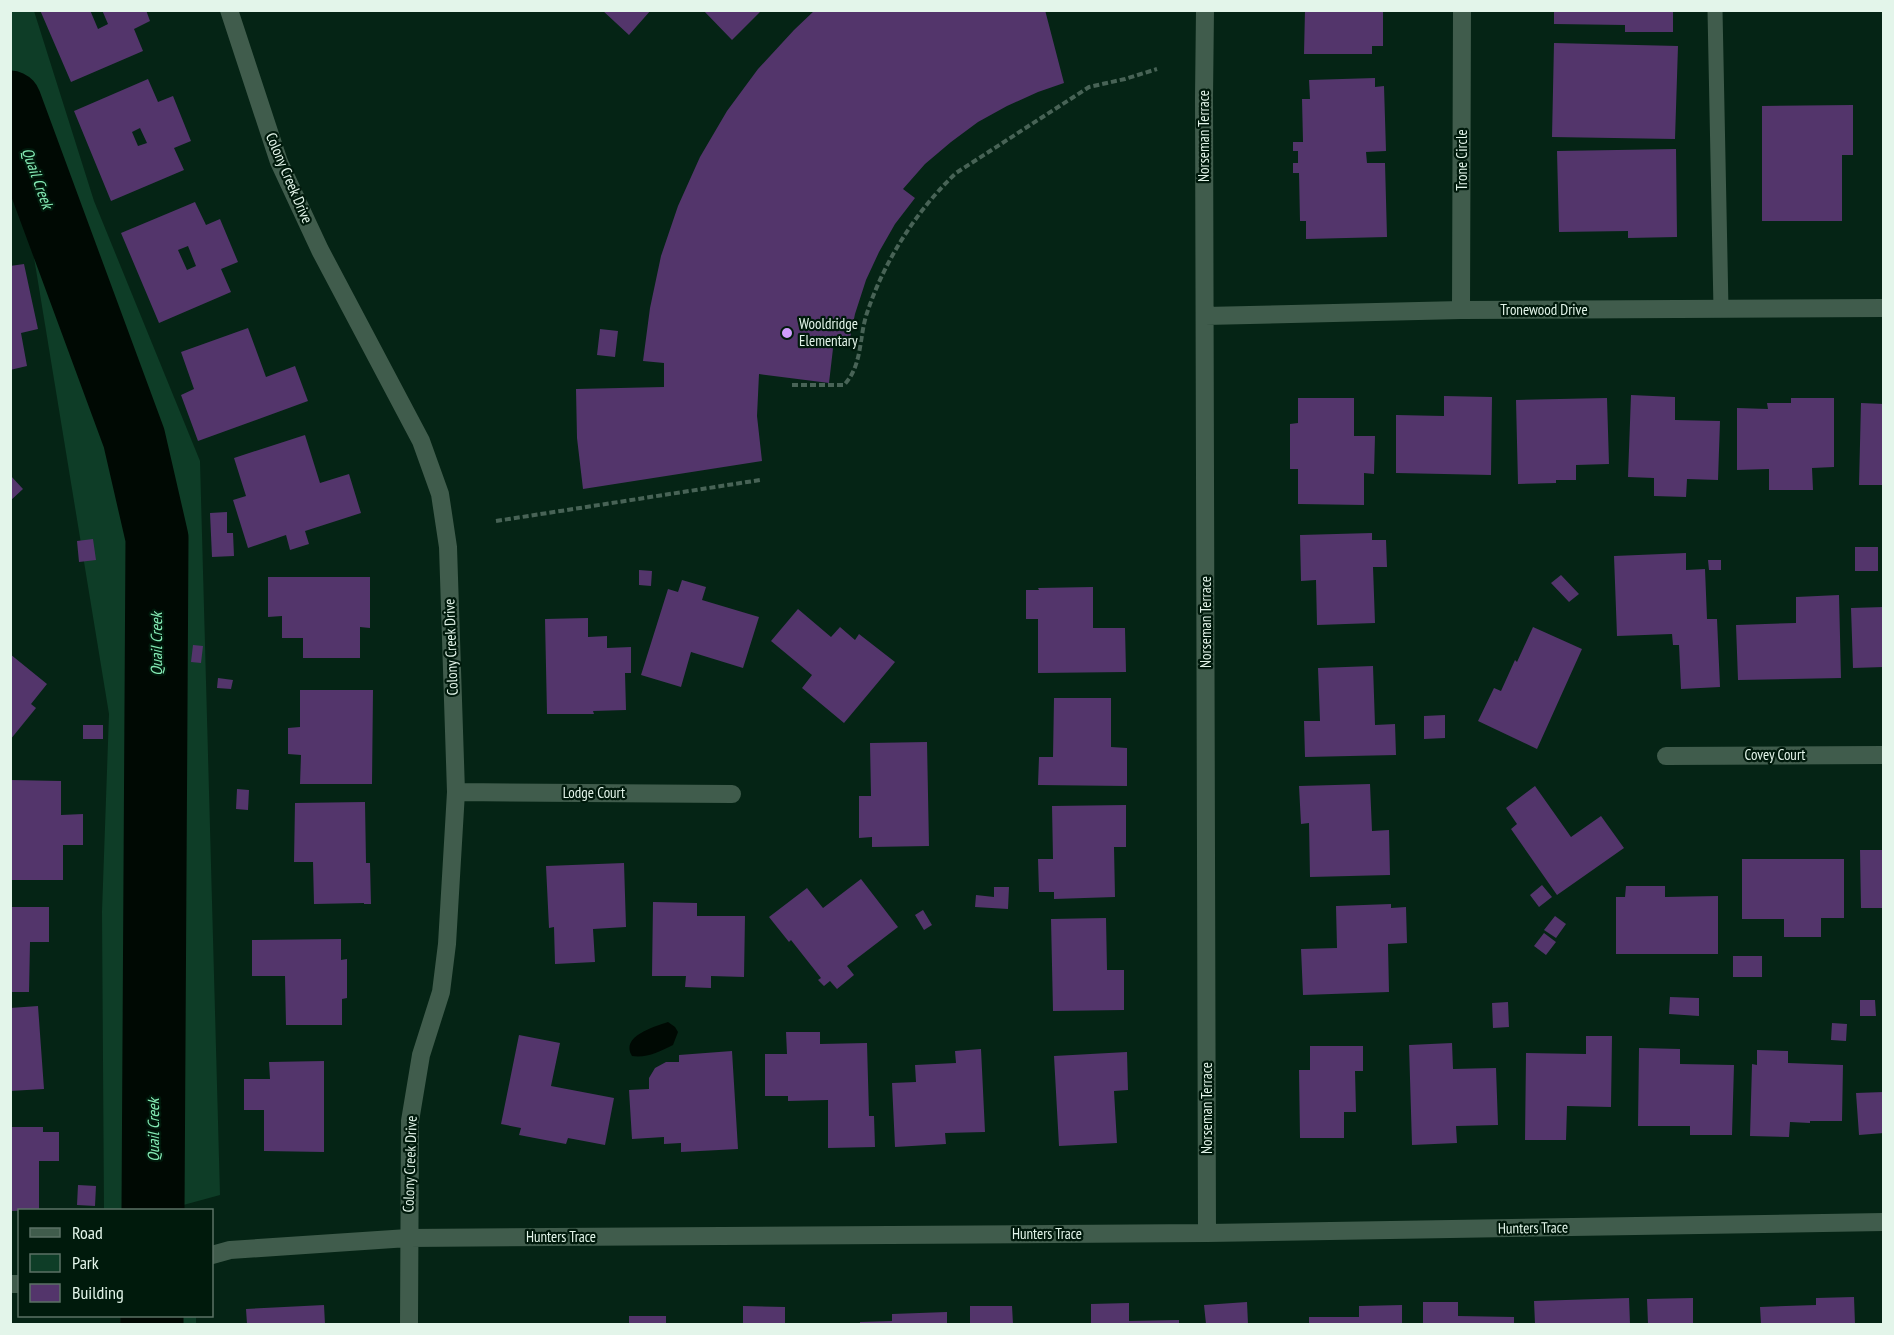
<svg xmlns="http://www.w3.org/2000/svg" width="1894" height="1335" font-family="'PT Sans Narrow',sans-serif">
<rect width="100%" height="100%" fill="#052415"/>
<path fill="#0e3d27" d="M11 11H34L94 201 200 461 220 1195 165 1210H104L102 912 109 714 28 221 11 173Z
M166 1316H196V1324H134Z"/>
<path fill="#000903" d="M668 1022 675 1027 678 1032 673 1045C659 1052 647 1058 632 1056 620 1036 654 1027 668 1022Z"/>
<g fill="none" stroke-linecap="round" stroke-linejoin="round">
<path stroke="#000903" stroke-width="63" d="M10 102 134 438 157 538 153 1210
M152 1324V1316"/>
</g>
<path fill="#53356b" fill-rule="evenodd" d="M40 10H90L98 29 108 24 102 10H146L150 21 134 29 143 51 71 82Z
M602 10H651L629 35Z
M703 10H762L732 40Z
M815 10H1045L1064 83 1038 92 1007 106 978 122 951 142 925 164 903 189 915 198 895 224 879 252 866 280 855 314 849 343 834 340 829 383 759 374 757 416 762 461 583 489 577 438 576 389 664 387V363L643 361 650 308 661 256 678 206 700 157 727 111 758 69 794 30Z
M1305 10H1383V46H1372V54H1304Z
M1554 10H1673V32H1625V25L1554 24Z
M1554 43 1678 46 1675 139 1552 137Z
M1375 78V87L1384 86 1386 151 1366 152 1367 163H1385L1387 237 1306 239V221H1300L1299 173H1293V163H1298V151H1293V142H1303L1302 99H1310L1309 80Z
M148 79 158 102 173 96 191 141 174 148 184 170 111 201 74 111ZM140 128 147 143 138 146 132 132Z
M1853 105V155H1842V221H1762V106Z
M1676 149 1677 237 1628 238V231L1559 232 1557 151Z
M195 202 206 225 220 219 238 262 221 269 231 292 159 323 121 233ZM188 246 196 266 187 270 178 250Z
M24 264 38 329 21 333 27 366 10 370V266Z
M248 328 266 377 295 366 308 401 198 441 181 395 194 389 181 352Z
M600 329 618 331 615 357 597 355Z
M1631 395 1675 397V420L1720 421 1718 480 1687 479 1686 497 1654 496V478L1628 477Z
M1444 396 1492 397 1491 475 1396 473V415L1444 416Z
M1298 398H1354V436H1375L1374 474 1364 473V505L1298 504V469H1290V424L1298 423Z
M1607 398 1609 464 1576 465V480H1556V483L1518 484 1516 400Z
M1791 398H1834V467L1812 468 1813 490H1769V469L1737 470V408L1768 409 1767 403H1791Z
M1861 403 1884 404V485H1859Z
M305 435 320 483 349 474 361 513 305 531 309 544 290 550 286 535 248 548 233 500 246 496 234 458Z
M10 475 23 489 10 501Z
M227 512V533H233L234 556 212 557 210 513Z
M1372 533V540H1386L1387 567H1373L1375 623 1317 625 1316 580 1301 581 1300 535Z
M93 539 96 560 79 562 77 541Z
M1855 547H1878V571H1855Z
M1686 553V570L1705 569 1707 619H1717L1720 687 1681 689 1679 645H1673L1672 634 1617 636 1614 556Z
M1708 560H1721V570H1709Z
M639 570 652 571 651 586 639 585Z
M1561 575 1579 594 1569 602 1551 583Z
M268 577H370V628L360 627V658H303V638H282V616L268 617Z
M682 580 706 587 702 600 759 617 743 668 691 652 681 687 641 675 668 589 678 592Z
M1093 587V628H1125L1126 672 1038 673V619H1026V590H1039L1038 588Z
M1839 595 1841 678 1738 680 1736 625 1796 623V597Z
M1884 607V667L1853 668 1851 608Z
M798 609 831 637 840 627 855 640 859 634 895 662 844 723 802 688 812 675 771 641Z
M588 618V637L607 636V648L631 647V673H625L626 710 593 711 594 714H547L545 619Z
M1533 627 1582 649 1537 749 1478 721 1494 688 1501 691 1515 660 1517 662Z
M193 645 203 646 201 663 191 662Z
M10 654 47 684 31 704 36 708 10 740Z
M1373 666 1375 725 1395 724 1396 755 1305 757 1304 721H1320L1318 668Z
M218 678 233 680 231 689 217 688Z
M300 690H373L372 784H300L301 755 288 754V728L300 727Z
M1054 698H1111V747L1127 748V786L1038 785 1039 757H1053Z
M1445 715V738L1424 739V716Z
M83 725H103V739H83Z
M927 742 929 846 872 847V837L859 838V796H871L870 743Z
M10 780 61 781V815L83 814V845H63V880H12Z
M1370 784 1372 831 1389 830 1390 875 1310 877 1309 823 1301 824 1299 786Z
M1535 786 1571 837 1601 816 1624 848 1557 895 1511 829 1517 824 1506 808Z
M237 789 249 790 248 810 236 809Z
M365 802 366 863H370L371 904H364V903L314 904 313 862H294L295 803Z
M1126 805V847H1114L1115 897 1054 899V892H1039L1038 859H1053L1052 806Z
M1860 850H1884V908H1861Z
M1742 859H1844V918H1821V937H1784V919H1742Z
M624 863 626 927 593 929 595 962 555 964 554 927 549 928 546 866Z
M861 879 898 927 847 966 854 975 837 989 830 981 824 986 818 980 821 978 791 940 789 942 769 917 807 888 823 908Z
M1542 885 1552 897 1539 907 1530 895Z
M1626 886H1665V897L1718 896V954H1616V897H1625Z
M994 887H1009L1008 909 975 907 976 895 994 897Z
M653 902 697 903V916H745L744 977 711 976V988L685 987 686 976H652Z
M1391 904V908L1406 907 1407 943 1388 944 1389 992 1303 995 1301 949 1337 948 1336 906Z
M10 907H49V942H30L29 992H10Z
M923 910 932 925 924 930 915 915Z
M1555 916 1566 924 1556 938 1544 930Z
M1106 918 1107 970H1124V1010L1053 1011 1051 919Z
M1544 933 1556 942 1546 955 1534 946Z
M341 939V960L347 959V998L342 999V1025H286L285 976H252V940Z
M1733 956H1762V977H1733Z
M1670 997 1699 998V1016L1669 1014Z
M1860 1000H1875L1876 1016H1860Z
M1508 1002 1509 1027 1493 1028 1492 1003Z
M38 1006 44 1089 10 1091V1008Z
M1832 1023 1847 1024 1846 1041 1831 1040Z
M786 1032H820V1044L867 1043 869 1116H874L875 1147 828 1148V1100L788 1101V1096H765V1054H787Z
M519 1035 560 1043 551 1086 614 1098 605 1145 568 1138 566 1144 519 1135 521 1128 501 1124Z
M1586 1036H1612L1611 1107 1567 1106 1566 1140H1525L1526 1053 1586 1054Z
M1452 1043 1453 1069 1496 1068 1498 1125 1456 1126 1457 1143 1412 1145 1409 1045Z
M1310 1046H1363V1071H1355L1356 1112H1344V1138H1300L1299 1070H1310Z
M1639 1048 1680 1049V1064L1734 1065 1732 1135H1690V1126H1638Z
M981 1049 985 1132 945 1133 946 1144 895 1147 892 1083 916 1082 915 1065 956 1063 955 1051Z
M1757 1050 1788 1051V1063L1843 1065 1842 1121H1810V1123L1790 1122 1789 1137 1750 1136 1752 1064 1757 1065Z
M732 1051 738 1149 681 1152V1143L664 1144V1137L632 1139 629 1090 649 1089V1078L655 1068 666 1062H679V1055Z
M1127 1052 1128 1090 1114 1091 1117 1143 1059 1146 1054 1056Z
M324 1061V1152L264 1151V1110H244V1079H270L269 1062Z
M1884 1092V1133L1859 1135 1856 1093Z
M10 1127H43V1132H59V1161H39V1210L10 1211Z
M78 1185 96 1186 95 1206 77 1205Z
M1854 1297 1855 1324H1761L1760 1307 1816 1305V1298Z
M1629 1298 1630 1324H1535L1534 1301Z
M1693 1298V1324H1648L1647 1299Z
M1247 1302 1248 1324H1206L1204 1305Z
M1423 1302H1458V1316L1514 1317V1324H1423Z
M1129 1303V1321L1179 1320V1324H1091V1304Z
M324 1305 325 1324H247L246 1309Z
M1402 1305V1324H1309V1317H1359V1306Z
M743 1306 785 1307V1324H743Z
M970 1306H1012L1013 1324H970Z
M947 1312V1324H860V1322L892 1321V1314Z
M629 1316H666V1324H629Z"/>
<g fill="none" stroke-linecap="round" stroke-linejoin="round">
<path stroke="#486356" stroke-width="4" stroke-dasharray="6 3" stroke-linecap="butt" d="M792 385H844C862 366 859 340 866 316 883 263 915 212 956 173L1089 87 1125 79 1157 69
M496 521 760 480"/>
<path stroke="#405c4c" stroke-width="15" d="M1715 10 1721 309"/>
<path stroke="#405c4c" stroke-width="18" d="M229 10 279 162 320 250 421 441 440 494 448 547 456 792 447 944 441 992 421 1055 410 1121 409 1324
M1205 10 1204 97 1207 1233
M1461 310 1462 10
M1205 316 1461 310 1884 308
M1666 756 1884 755
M456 792 732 794
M212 1255 230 1250 408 1238 1207 1233 1884 1222
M10 1284H20"/>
</g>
<circle fill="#d19dfe" stroke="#001a0c" stroke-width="2" cx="787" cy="333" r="6"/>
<g text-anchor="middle" stroke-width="4.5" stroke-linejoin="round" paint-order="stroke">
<g font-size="15" fill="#e3f5ea" stroke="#001a0c">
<text transform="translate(1204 136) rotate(-90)" y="5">Norseman Terrace</text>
<text transform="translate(1462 160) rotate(-90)" y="5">Trone Circle</text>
<text transform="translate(289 178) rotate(67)" y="5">Colony Creek Drive</text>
<text x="1544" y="315">Tronewood Drive</text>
<text transform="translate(1206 622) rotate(-90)" y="5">Norseman Terrace</text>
<text transform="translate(451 647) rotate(-92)" y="5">Colony Creek Drive</text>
<text x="1775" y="760">Covey Court</text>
<text x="594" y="798">Lodge Court</text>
<text transform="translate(1207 1108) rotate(-90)" y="5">Norseman Terrace</text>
<text transform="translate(410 1164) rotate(-88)" y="5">Colony Creek Drive</text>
<text transform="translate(1533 1228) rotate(-1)" y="5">Hunters Trace</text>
<text x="1047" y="1239">Hunters Trace</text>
<text x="561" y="1242">Hunters Trace</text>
</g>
<g font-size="15" fill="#e3f5ea" stroke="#001a0c" text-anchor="start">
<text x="799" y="329">Wooldridge<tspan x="799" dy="17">Elementary</tspan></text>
</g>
<g font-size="16" font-style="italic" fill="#85ebb5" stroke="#001a0c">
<text transform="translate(38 178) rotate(70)" y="6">Quail Creek</text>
<text transform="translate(156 644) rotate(-90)" y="6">Quail Creek</text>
<text transform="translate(153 1130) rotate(-90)" y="6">Quail Creek</text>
</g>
</g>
<rect width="1894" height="1335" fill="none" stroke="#e3f5ea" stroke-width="24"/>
<rect x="18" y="1209" width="195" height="108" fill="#001a0c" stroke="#5b7265" stroke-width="1.5"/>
<rect x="30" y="1228" width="30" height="9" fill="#405c4c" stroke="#5b7265" stroke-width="1.5"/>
<text x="72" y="1239" font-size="18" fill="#e3f5ea">Road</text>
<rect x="30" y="1254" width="30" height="18" fill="#0e3d27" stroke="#5b7265" stroke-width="1.5"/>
<text x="72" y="1269" font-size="18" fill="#e3f5ea">Park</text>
<rect x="30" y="1284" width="30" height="18" fill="#53356b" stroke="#5b7265" stroke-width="1.5"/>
<text x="72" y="1299" font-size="18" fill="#e3f5ea">Building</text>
</svg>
